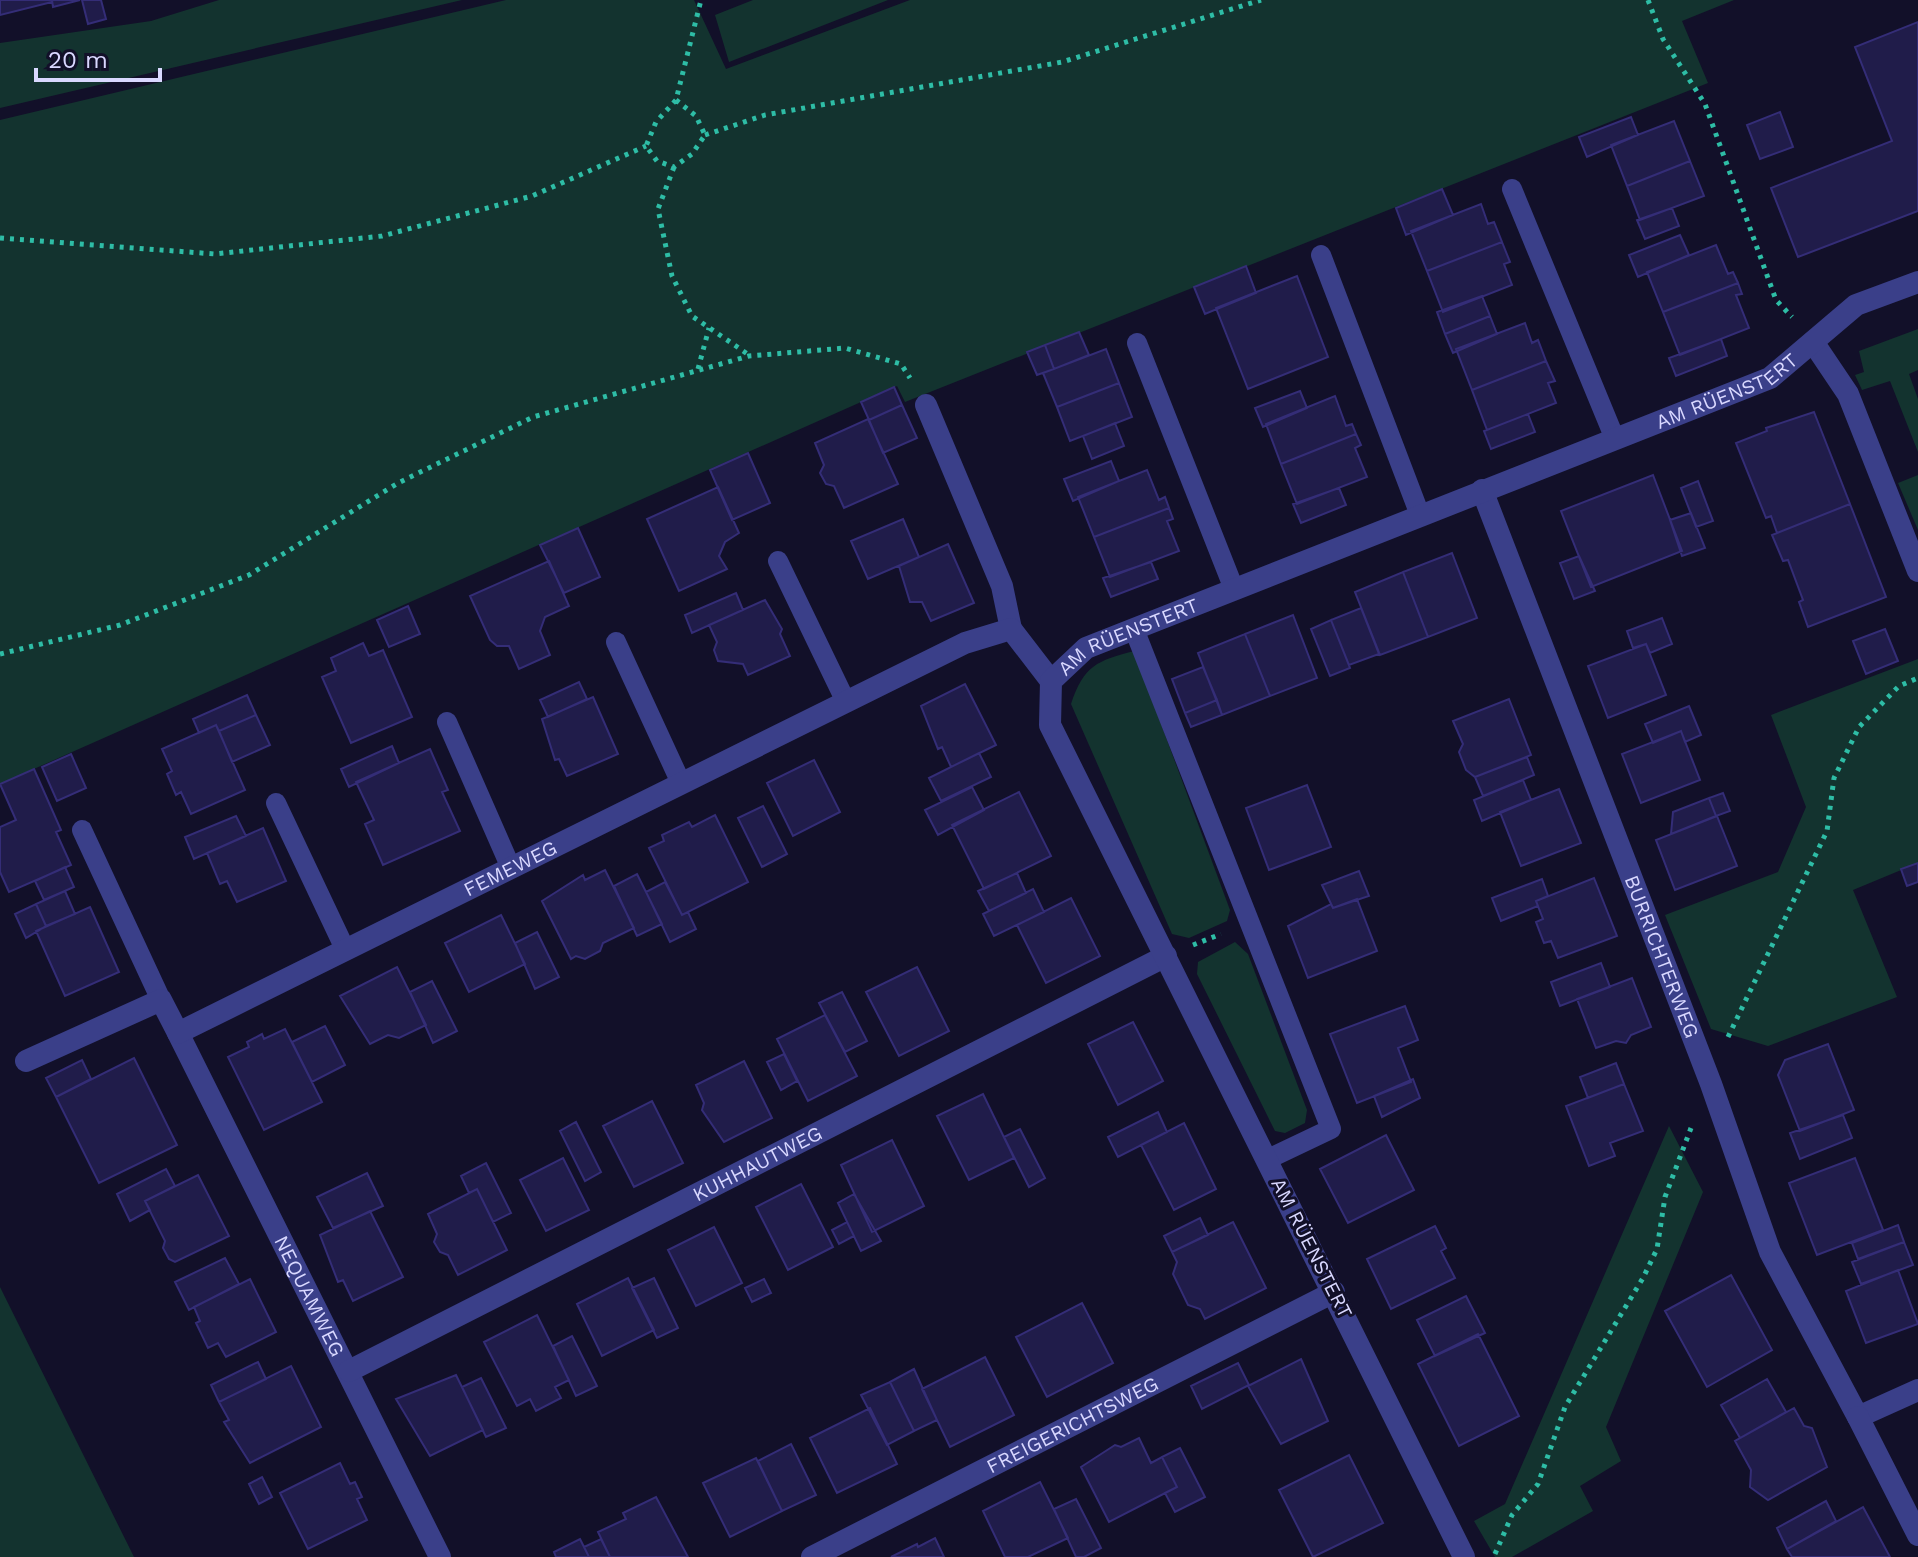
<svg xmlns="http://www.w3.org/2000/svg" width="1918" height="1557" font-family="'Work Sans',sans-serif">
<rect width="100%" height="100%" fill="#121029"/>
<path fill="#13332f" d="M219 0H462L0 108V43L151 21Z
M506 0H694L726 69 910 0H1734L1682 21 1708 83 905 402 897 386 0 784V120Z
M753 0H888L729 62 715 15Z
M1918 329V370L1909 374 1918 399V452L1890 381 1862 390 1855 375 1864 372 1859 351Z
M1918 475V530L1898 483Z
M1134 651 1230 910 1227 921 1189 938 1172 934 1071 704C1084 665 1097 661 1134 651Z
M1918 659V863L1853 890 1897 997 1768 1046 1711 1029 1665 915 1778 872 1806 807 1771 715Z
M1235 942 1248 954 1307 1110 1305 1123 1285 1133 1275 1131 1197 974 1198 962Z
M1669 1126 1703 1192 1606 1427 1621 1461 1580 1486 1593 1511 1512 1557H1495L1474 1521 1505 1504Z
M0 1287 134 1557H0Z"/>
<path fill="#201c4a" stroke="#342d77" stroke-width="2" d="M0 0H52V2L0 15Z
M52 0H80L53 7Z
M82 0H101L106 19 88 24Z
M1918 22V211L1798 257 1771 188 1892 141 1855 47Z
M1780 112 1793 147 1760 159 1747 125Z
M1631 117 1638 135 1587 157 1579 137Z
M1674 121 1690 161 1627 186 1611 145Z
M1690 161 1704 196 1640 220 1627 186Z
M1442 189 1453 215 1406 235 1396 208Z
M1481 204 1488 224 1494 222 1502 242 1427 271 1411 231Z
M1672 208 1679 226 1645 239 1637 220Z
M1680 235 1689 255 1638 277 1629 255Z
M1502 242 1510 262 1504 264 1512 285 1443 312 1427 271Z
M1716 245 1728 274 1733 272 1738 283 1663 312 1647 272Z
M1246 266 1256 293 1205 314 1194 287Z
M1297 276 1328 357 1248 389 1216 308Z
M1738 283 1742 294 1736 295 1749 328 1680 355 1663 312Z
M1482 296 1490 316 1445 334 1437 312Z
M1490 316 1497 334 1453 353 1445 334Z
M1525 323 1532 343 1538 340 1546 361 1472 390 1456 349Z
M1079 332 1089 355 1054 369 1045 345Z
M1721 339 1727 356 1676 376 1669 358Z
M1045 345 1054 369 1037 375 1027 352Z
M1106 349 1119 383 1057 407 1043 373Z
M1546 361 1555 381 1548 383 1556 403 1487 430 1472 390Z
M1119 383 1132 417 1070 441 1057 407Z
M894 387 902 405 869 420 861 402Z
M1300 391 1307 408 1263 427 1255 408Z
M1335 396 1346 426 1352 424 1356 434 1281 464 1266 424Z
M902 405 917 438 883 453 869 420Z
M1814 412 1850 504 1777 533 1771 516 1766 518 1736 443 1767 431 1766 428Z
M1528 414 1535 432 1491 449 1484 431Z
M868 419 898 484 844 508 834 486 826 484 820 473 824 465 815 443Z
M1115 423 1124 446 1092 459 1083 436Z
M1356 434 1361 445 1355 448 1367 477 1297 504 1281 464Z
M748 453 770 503 732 520 710 470Z
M1111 461 1119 481 1073 501 1064 479Z
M1147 470 1159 500 1165 497 1169 508 1094 537 1078 497Z
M1653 475 1682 551 1591 587 1561 511Z
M1698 481 1713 521 1696 527 1681 488Z
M718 487 739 533 725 542 719 556 727 569 679 591 647 519Z
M1339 488 1346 505 1301 523 1293 504Z
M1850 504 1886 597 1808 627 1799 602 1803 600 1788 560 1783 561 1772 535Z
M1169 508 1173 519 1167 521 1179 551 1110 577 1094 537Z
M1691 513 1705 548 1682 556 1670 520Z
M903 519 919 557 868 579 851 541Z
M578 528 600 577 564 593 540 545Z
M948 544 974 603 931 621 922 602H910L899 566Z
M1452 553 1477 618 1428 637 1403 572Z
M1579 556 1595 591 1574 599 1560 563Z
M549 561 569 606 545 617 540 631 550 655 519 669 509 646H497L490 640 470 596Z
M1151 562 1158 579 1111 597 1103 578Z
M1403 572 1428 637 1380 655 1355 592Z
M736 593 743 610 692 633 685 615Z
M765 600 782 629 780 634 790 656 748 675 743 664 718 661 714 650 717 642 709 625Z
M408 606 420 634 389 647 377 620Z
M1361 608 1379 654 1349 665 1331 620Z
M1293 615 1317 678 1270 696 1245 634Z
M1662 618 1672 644 1650 653 1646 644 1633 648 1627 631Z
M1331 620 1350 668 1330 676 1311 629Z
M1885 629 1898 661 1866 674 1853 641Z
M1245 634 1270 696 1222 715 1198 653Z
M363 643 369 656 383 650 412 717 351 743 322 677 336 671 331 658Z
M1646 644 1666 695 1608 718 1588 666Z
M1203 667 1217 700 1185 713 1172 679Z
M579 682 587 699 548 717 540 700Z
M965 684 996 745 951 767 942 747 938 749 921 706Z
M247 695 256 715 219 731 216 725 199 733 193 719Z
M593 697 618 754 567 776 559 759 555 760 542 719Z
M1509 699 1531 755 1475 777 1466 770 1459 752 1463 744 1453 721Z
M1217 700 1222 715 1191 727 1185 713Z
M1689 706 1701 735 1685 742 1681 731 1653 743 1645 724Z
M256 715 270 745 232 762 219 731Z
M216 725 245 790 191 814 181 792 176 795 167 774 172 771 162 749Z
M1681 731 1700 780 1641 803 1622 754Z
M392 746 399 763 349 787 341 769Z
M430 749 448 790 442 792 460 831 383 865 365 824 374 820 356 782Z
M979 753 991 777 941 801 929 778Z
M71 754 86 788 57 801 42 767Z
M1527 757 1534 775 1483 796 1475 777Z
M814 760 840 812 793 836 767 783Z
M34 769 61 830 56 832 71 865 9 892 0 872V827L16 820 0 784Z
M1523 780 1531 800 1482 821 1474 800Z
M1307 785 1331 847 1269 870 1246 808Z
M972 787 984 810 938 835 925 810Z
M1559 789 1581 843 1521 866 1500 812Z
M1019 792 1051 856 984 889 952 825Z
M1723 793 1730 811 1716 816 1709 798Z
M1709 798 1716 816 1671 834 1673 812Z
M763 806 787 854 762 867 738 818Z
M715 815 748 882 682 915 649 848 664 841 662 835 689 822 692 827Z
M236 816 246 836 194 859 185 837Z
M1717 816 1737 866 1675 890 1656 840Z
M263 828 286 881 237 902 227 881 220 884 207 853Z
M1918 863V882L1907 886 1901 869Z
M65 867 74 887 44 900 35 881Z
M605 870 634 928 603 943 600 951 585 959 576 956 571 959 542 901 583 875 585 880Z
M1359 871 1369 896 1333 908 1322 885Z
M1017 873 1026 893 989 911 978 891Z
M637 874 662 924 637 936 614 886Z
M1594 878 1617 936 1558 958 1551 941 1544 943 1536 922 1543 919 1536 901Z
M1542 879 1548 896 1536 901 1538 906 1501 921 1492 898Z
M665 882 682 915 688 912 696 929 670 942 646 892Z
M1033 889 1044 912 994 936 983 914Z
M65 891 75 914 46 926 36 904Z
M1071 898 1100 956 1046 983 1017 925Z
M1357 899 1377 951 1308 978 1288 926 1331 904 1333 908Z
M36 904 46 926 26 938 15 914Z
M90 907 119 972 65 996 36 931Z
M501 915 525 964 469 992 445 943Z
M537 932 559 977 535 989 515 943Z
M1601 963 1610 987 1560 1006 1551 982Z
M397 967 426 1025 399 1038 388 1035 370 1044 340 996Z
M917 967 949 1031 899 1056 866 992Z
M1632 978 1651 1027 1631 1035 1626 1043 1616 1041 1596 1048 1577 999Z
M432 981 457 1031 433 1043 410 992Z
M842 992 867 1041 845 1052 819 1003Z
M1405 1006 1418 1040 1398 1048 1411 1082 1357 1103 1330 1034Z
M825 1015 857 1076 808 1101 777 1039Z
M1133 1022 1163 1081 1118 1105 1088 1044Z
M325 1026 345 1065 312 1082 292 1042Z
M285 1029 322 1102 264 1130 228 1057 249 1047 247 1042 262 1034 264 1039Z
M1828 1044 1854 1110 1800 1131 1778 1075 1785 1060Z
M784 1054 797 1081 781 1090 767 1062Z
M134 1058 177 1145 99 1183 56 1097Z
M82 1060 91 1079 56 1097 46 1078Z
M744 1061 772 1118 724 1142 702 1110 704 1103 696 1085Z
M1616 1063 1624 1084 1588 1098 1580 1077Z
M1413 1079 1420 1098 1382 1117 1374 1096Z
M1624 1084 1643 1131 1610 1143 1615 1156 1589 1166 1566 1106Z
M983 1094 1014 1158 969 1180 937 1116Z
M652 1101 683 1163 634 1187 603 1126Z
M1158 1112 1167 1132 1118 1157 1108 1137Z
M1843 1115 1852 1138 1800 1159 1790 1133Z
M576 1122 601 1172 585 1181 560 1131Z
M1184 1123 1216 1189 1174 1210 1141 1145Z
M1020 1129 1045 1178 1029 1187 1004 1137Z
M1386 1135 1414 1190 1348 1223 1320 1169Z
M892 1140 924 1206 872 1232 841 1165Z
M563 1158 589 1210 546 1231 520 1180Z
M1855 1158 1883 1230 1817 1255 1789 1183Z
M486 1163 511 1213 493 1222 477 1189 469 1193 461 1176Z
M166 1169 175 1186 145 1201 150 1210 130 1221 117 1194Z
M367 1173 383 1206 333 1228 317 1197Z
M198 1175 229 1236 175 1262 169 1259 163 1248 165 1241 145 1201Z
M801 1184 833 1247 788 1270 756 1207Z
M477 1189 507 1250 458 1275 448 1255 440 1252 434 1242 437 1234 428 1214Z
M854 1194 881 1241 861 1251 838 1203Z
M370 1211 403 1277 353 1301 343 1280 338 1282 320 1235Z
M1200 1218 1208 1235 1172 1252 1164 1236Z
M847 1222 854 1236 839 1244 832 1230Z
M1233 1222 1266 1288 1205 1319 1200 1309 1188 1305 1173 1274 1177 1262 1172 1252Z
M1898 1225 1904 1242 1858 1259 1852 1243Z
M1435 1226 1446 1248 1441 1251 1455 1278 1391 1309 1367 1259Z
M714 1227 742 1283 696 1306 668 1250Z
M1904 1242 1913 1265 1861 1284 1852 1262Z
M225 1258 239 1284 189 1310 175 1282Z
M1898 1270 1918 1324 1866 1343 1846 1291Z
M1731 1275 1772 1350 1707 1387 1665 1311Z
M628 1278 654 1330 602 1356 577 1304Z
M654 1278 678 1328 657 1338 632 1288Z
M250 1279 276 1332 226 1357 218 1343 208 1348 196 1323 200 1321 194 1307Z
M764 1279 771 1293 752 1302 745 1288Z
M1466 1296 1485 1333 1435 1356 1417 1320Z
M1082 1303 1113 1363 1047 1397 1016 1337Z
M537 1315 569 1380 555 1387 561 1398 536 1411 530 1399 517 1406 484 1342Z
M1478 1334 1519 1416 1459 1446 1418 1364Z
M572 1336 597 1386 576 1396 553 1346Z
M985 1357 1014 1415 950 1447 922 1389Z
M1301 1359 1328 1421 1281 1444 1248 1386Z
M258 1362 266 1379 219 1402 211 1385Z
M1238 1363 1249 1385 1202 1409 1191 1386Z
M291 1366 321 1427 250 1463 224 1422 229 1420 219 1402Z
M914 1369 937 1420 914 1431 890 1382Z
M456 1375 483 1430 430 1456 396 1399Z
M481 1378 506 1428 486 1437 462 1387Z
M1767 1379 1786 1412 1740 1438 1721 1405Z
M890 1382 914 1431 887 1445 861 1395Z
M870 1408 897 1464 837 1493 810 1438Z
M1794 1408 1804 1426 1812 1428 1827 1467 1768 1500 1750 1487 1751 1470 1735 1441Z
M1139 1438 1151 1463 1162 1457 1177 1487 1109 1522 1081 1467 1115 1445 1121 1447Z
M791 1444 816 1495 782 1511 758 1461Z
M1180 1448 1205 1497 1175 1512 1165 1493 1177 1487 1162 1457Z
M1349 1455 1383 1523 1313 1557 1279 1490Z
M756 1458 782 1511 730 1537 703 1483Z
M340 1463 350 1484 355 1482 362 1497 357 1499 367 1520 308 1549 280 1493Z
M262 1477 272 1497 259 1504 249 1484Z
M1040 1482 1068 1538 1028 1557H1005L983 1511Z
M656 1497 688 1557H610L598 1532 626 1519 623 1513Z
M1076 1499 1101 1548 1084 1557H1076L1054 1509Z
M1826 1501 1836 1521 1787 1549 1777 1528Z
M1863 1507 1890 1557H1792L1787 1549Z
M935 1538 944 1557H891L917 1544 918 1547Z
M580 1539 589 1557H556L554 1552Z
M601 1539 610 1557H589L584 1547Z"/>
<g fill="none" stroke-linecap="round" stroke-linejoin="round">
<path stroke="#2ebda6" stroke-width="5" stroke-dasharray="4 6" stroke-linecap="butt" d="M1648 0 1663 39 1705 104 1776 300 1792 317
M676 100 696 116 705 135 692 154 674 167 657 161 646 146 656 122 676 100 701 0
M705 135 765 115 1062 62 1261 0
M674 167 658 209 672 276 692 316 749 355
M0 238 215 254 382 236 532 196 646 146
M698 369 709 328
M0 654 120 625 249 575 398 483 533 417 749 356 845 348 901 364 910 378
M1193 945 1221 934
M1728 1037 1827 831 1834 778 1859 727 1899 686 1918 678
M1495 1554 1512 1515 1538 1484 1565 1407 1643 1278 1657 1249 1665 1197 1691 1128"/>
<path stroke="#3a3f89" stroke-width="20" d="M1512 189 1615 439
M1321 255 1420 515
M1137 343 1234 589
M778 561 846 702
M1134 629 1331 1129 1268 1159
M616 642 681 783
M447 722 511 868
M276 803 345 949
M82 830 161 1000"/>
<g stroke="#3a3f89" stroke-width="22">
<path d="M1813 342 1848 394 1918 571"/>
<path d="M926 405 1002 586 1011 629"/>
<path id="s1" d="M1482 490 1711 1084 1770 1252 1858 1417 1918 1390"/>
<path id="s2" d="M178 1033 440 1557"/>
<path id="s3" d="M26 1061 161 1000 178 1033 965 643 1011 629 1051 681"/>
<path id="s4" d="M349 1371 1166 956"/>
<path d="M1858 1417 1918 1535"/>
<path id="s5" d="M812 1557 1334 1292"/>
<path id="s6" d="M1464 1557 1050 725 1051 681 1086 648 1770 378 1856 305 1918 282"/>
</g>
</g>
<g text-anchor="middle" stroke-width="6" stroke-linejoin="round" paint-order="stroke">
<g font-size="20" fill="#d9d8ff" stroke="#121029">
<text dy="7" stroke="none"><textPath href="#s6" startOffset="1712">AM RÜENSTERT</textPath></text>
<text dy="7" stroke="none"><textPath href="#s6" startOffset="1064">AM RÜENSTERT</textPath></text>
<text dy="7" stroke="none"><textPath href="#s3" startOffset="556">FEMEWEG</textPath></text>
<text dy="7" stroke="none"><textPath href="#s1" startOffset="500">BURRICHTERWEG</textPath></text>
<text dy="7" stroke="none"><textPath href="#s4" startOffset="458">KUHHAUTWEG</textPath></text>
<text transform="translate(1312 1248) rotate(63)" y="7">AM RÜENSTERT</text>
<text dy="7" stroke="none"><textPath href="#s2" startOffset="294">NEQUAMWEG</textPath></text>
<text dy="7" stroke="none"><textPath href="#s5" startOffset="292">FREIGERICHTSWEG</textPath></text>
</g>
</g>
<path d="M36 68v12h124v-12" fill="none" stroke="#d9d8ff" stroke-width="4"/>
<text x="48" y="68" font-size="24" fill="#d9d8ff" stroke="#121029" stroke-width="6" paint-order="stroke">20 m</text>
</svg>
